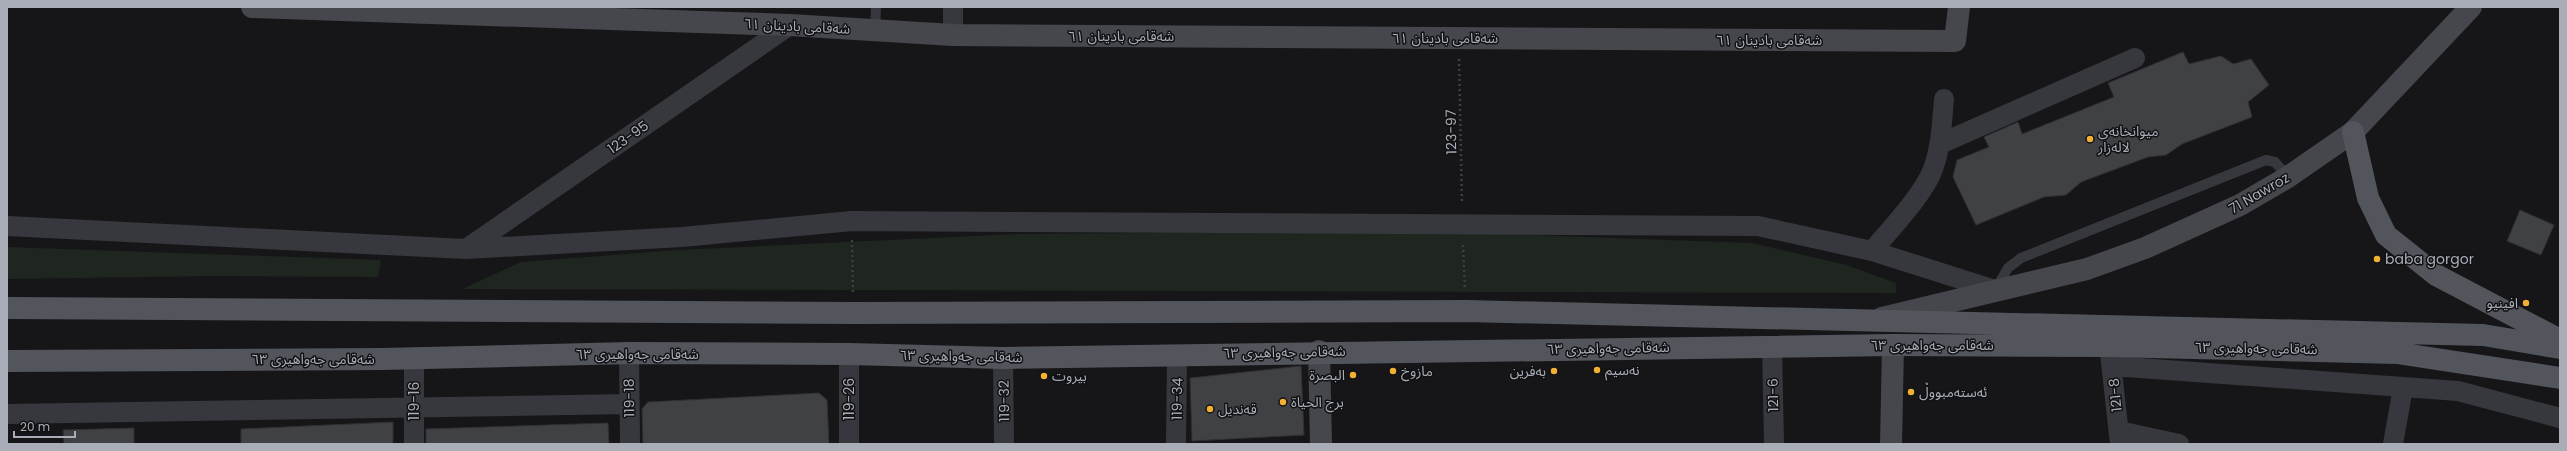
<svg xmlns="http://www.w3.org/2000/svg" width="2567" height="451" font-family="Poppins,'Noto Sans Arabic',sans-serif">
<rect width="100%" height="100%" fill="#161618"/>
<path fill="#1e261f" d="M1423 231 1752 243 1846 265 1896 283V293L462 289 521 262 678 250 1017 234Z
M7 247 381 260 378 277 212 276 7 279Z"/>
<path fill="#404145" stroke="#303034" d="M2183 52 2189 64 2221 56 2233 64 2251 59 2269 85 2248 102 2252 117 2182 144 2166 155 2148 157 2081 182 2066 195 2044 197 1976 225 1953 177 1957 160 1989 147 1984 137 2018 122 2022 134 2114 97 2108 83Z
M2520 210 2554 225 2541 255 2507 241Z
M1301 366 1304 435 1192 441 1190 378Z
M819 393 827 400 829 444H643L642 409 648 402Z
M393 422V444H241V429Z
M608 423 609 444H426V429Z
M134 428V444H64L63 430Z"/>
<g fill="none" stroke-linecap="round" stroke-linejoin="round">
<path stroke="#3d3f44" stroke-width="2.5" stroke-dasharray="2 3" stroke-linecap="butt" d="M1459 59 1462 204
M852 240 853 293
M1463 245 1465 290"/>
<path stroke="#37383d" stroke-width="10" d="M875 30 876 7
M1995 290 2008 268 2021 258 2266 160 2275 162 2288 177"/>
<path stroke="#37383d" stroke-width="20" d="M953 35V7
M1940 144 2135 58
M7 226 466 249 682 237 852 221 1758 226 1872 251 1995 290
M466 249 790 25
M1872 251C1889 231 1924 194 1933 169 1941 147 1942 123 1944 99
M1772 346 1774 444
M629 353 630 444
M2110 353 2120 444
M414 358V444
M1003 358 1004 444
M2112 366 2458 391 2560 418
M7 414 629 404
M2119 431 2179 444
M849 444V354
M1176 444 1177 355
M2393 444 2403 388"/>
<path stroke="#45474d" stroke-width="22" d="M252 7 790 25 953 35 1955 41 1959 7
M1882 318 2087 269 2145 248 2240 205 2288 177 2353 132 2471 7
M1319 351 1321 444
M1891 444 1893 345"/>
<path stroke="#53555c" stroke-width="22" d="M2353 132 2368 198 2386 235 2436 275 2560 340
M7 308 854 313 1466 311 2483 335 2560 348
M7 361 383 359 629 353 849 354 1003 358 1893 345 2109 346 2397 353 2560 378"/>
</g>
<g fill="#f2b134" stroke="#111113" stroke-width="1.5">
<circle cx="2090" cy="139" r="4"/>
<circle cx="2377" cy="259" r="4"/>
<circle cx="2526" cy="303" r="4"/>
<circle cx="1597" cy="370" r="4"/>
<circle cx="1393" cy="371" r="4"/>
<circle cx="1554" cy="371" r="4"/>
<circle cx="1353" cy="375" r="4"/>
<circle cx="1044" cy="376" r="4"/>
<circle cx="1911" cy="392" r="4"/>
<circle cx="1283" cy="402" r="4"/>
<circle cx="1210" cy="409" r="4"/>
</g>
<g text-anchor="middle" stroke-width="3" stroke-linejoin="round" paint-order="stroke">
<g font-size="14" fill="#a8adb8" stroke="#111113">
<text transform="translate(797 26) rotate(3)" y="5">شەقامی بادینان ٦١</text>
<text x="1121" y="41">شەقامی بادینان ٦١</text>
<text x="1445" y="43">شەقامی بادینان ٦١</text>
<text x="1769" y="45">شەقامی بادینان ٦١</text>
<text transform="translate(1451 132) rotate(-91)" y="5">123-97</text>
<text transform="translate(628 137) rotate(-35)" y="5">123-95</text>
<text transform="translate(2259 193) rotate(-30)" y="5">71 Nawroz</text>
<text x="1932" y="350">شەقامی جەواهیری ٦٣</text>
<text transform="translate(1608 348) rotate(-1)" y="5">شەقامی جەواهیری ٦٣</text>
<text transform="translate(2256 348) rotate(1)" y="5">شەقامی جەواهیری ٦٣</text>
<text transform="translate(1284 352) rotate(-1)" y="5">شەقامی جەواهیری ٦٣</text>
<text x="637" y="359">شەقامی جەواهیری ٦٣</text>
<text transform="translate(961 356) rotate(1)" y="5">شەقامی جەواهیری ٦٣</text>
<text x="313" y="364">شەقامی جەواهیری ٦٣</text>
<text transform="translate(1773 395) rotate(-91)" y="5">121-6</text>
<text transform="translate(2115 395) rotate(-96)" y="5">121-8</text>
<text transform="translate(629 398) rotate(-91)" y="5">119-18</text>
<text transform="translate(849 399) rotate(-90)" y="5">119-26</text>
<text transform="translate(1177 399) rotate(-89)" y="5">119-34</text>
<text transform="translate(414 401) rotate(-90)" y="5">119-16</text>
<text transform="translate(1004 401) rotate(-91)" y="5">119-32</text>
</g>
<g font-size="14" fill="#a8adb8" stroke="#111113" text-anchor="start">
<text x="2098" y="136">میوانخانەی<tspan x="2098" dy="16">لالەزار</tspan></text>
<text x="2385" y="264">baba gorgor</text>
<text x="2518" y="308" text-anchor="end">افينيو</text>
<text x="1605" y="375">نەسیم</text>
<text x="1401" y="376">مازوخ</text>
<text x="1546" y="376" text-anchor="end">بەفرین</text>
<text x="1345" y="380" text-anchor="end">البصرة</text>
<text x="1052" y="381">بیروت</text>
<text x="1919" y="397">ئەستەمبووڵ</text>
<text x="1291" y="407">برج الحياة</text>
<text x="1218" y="414">قەندیل</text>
</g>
</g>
<rect width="2567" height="451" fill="none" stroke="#a8adb8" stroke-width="16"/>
<path d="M14 431v6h61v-6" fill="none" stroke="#a8adb8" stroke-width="2"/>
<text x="20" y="431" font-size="12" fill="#a8adb8" stroke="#111113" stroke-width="3" paint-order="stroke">20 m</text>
</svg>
